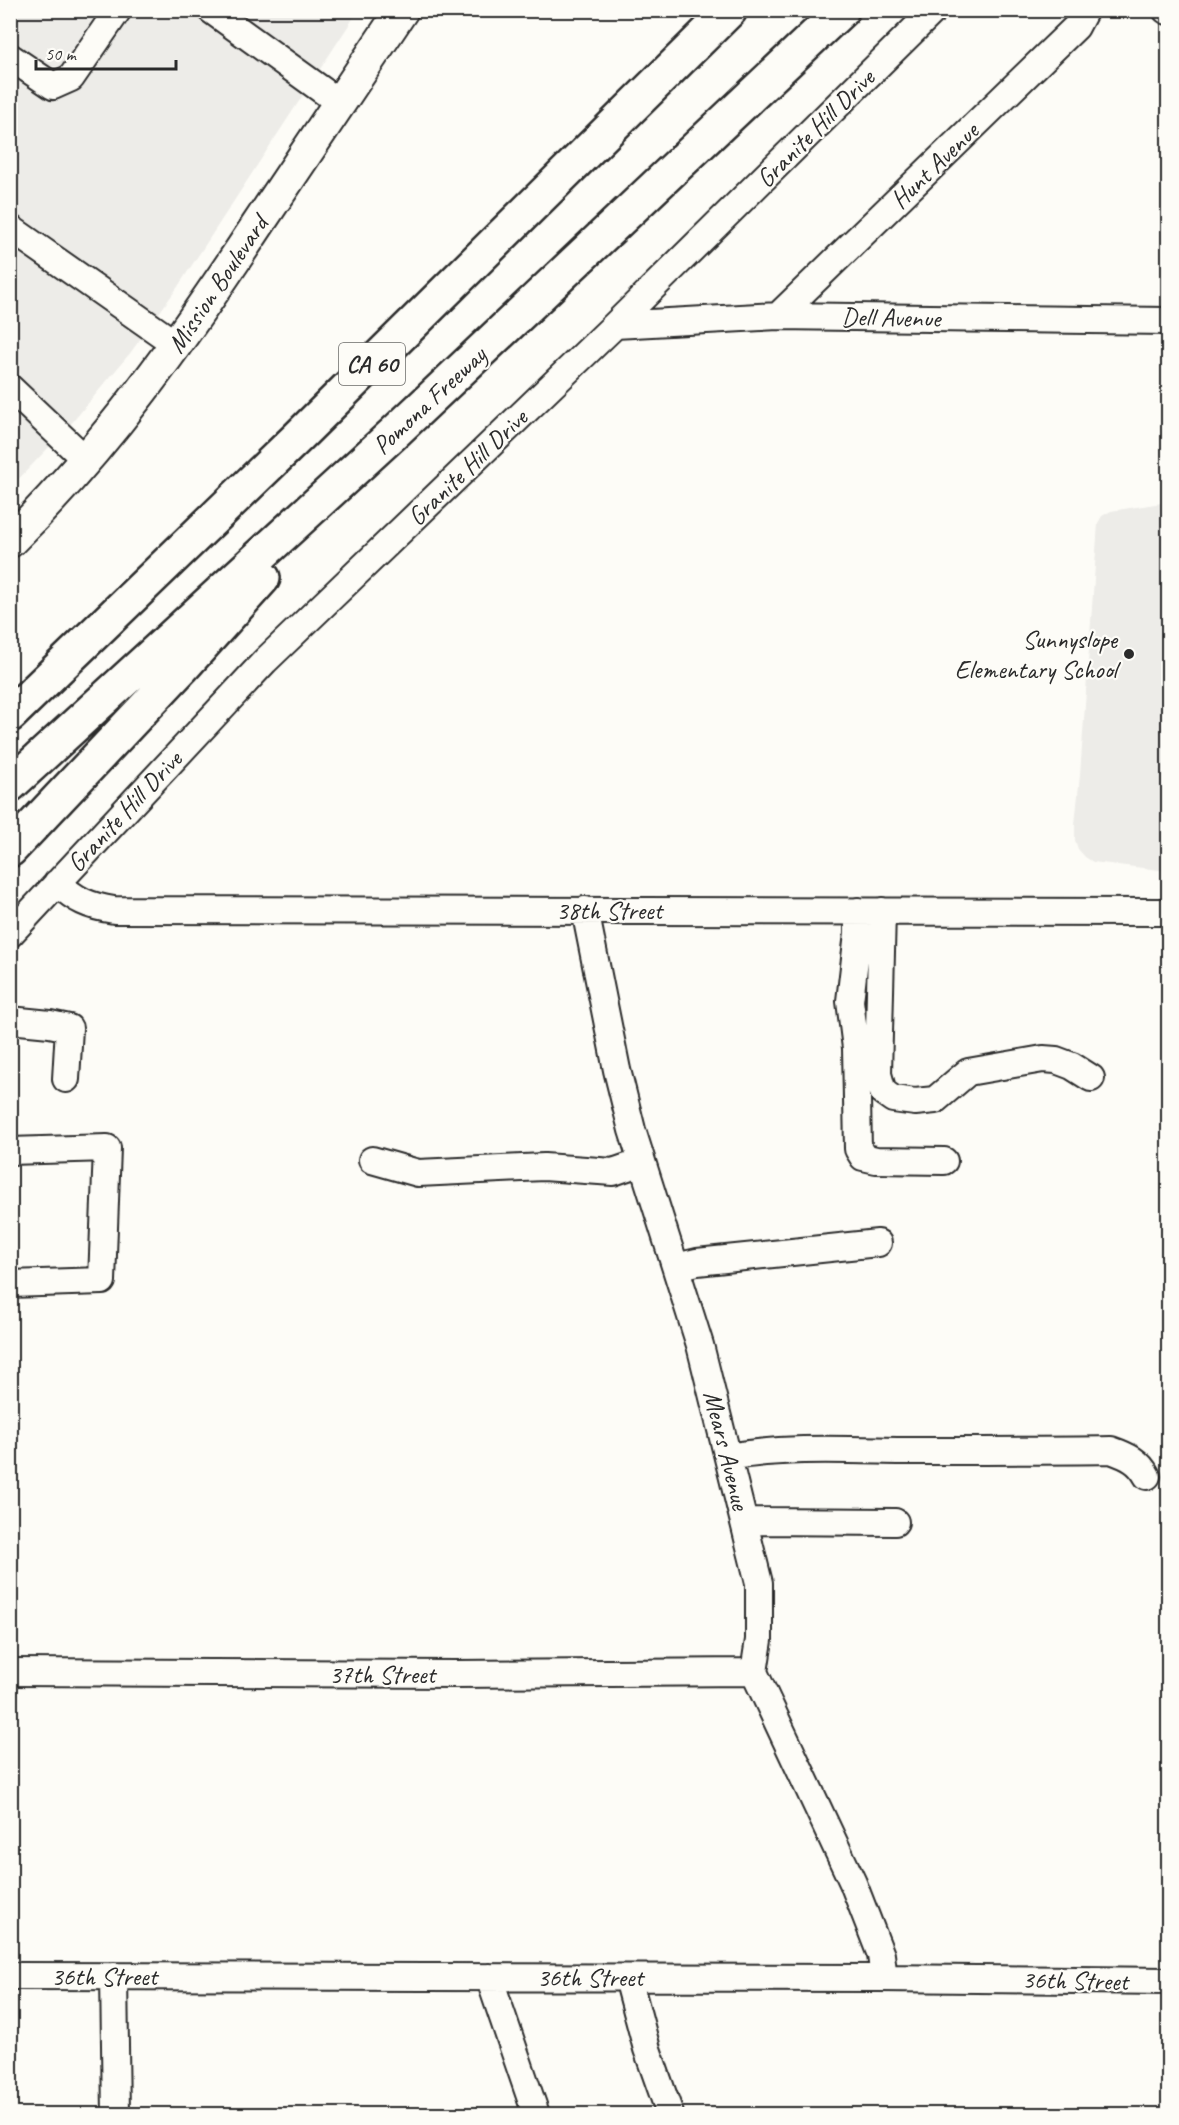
<svg xmlns="http://www.w3.org/2000/svg" width="1179" height="2125" font-family="Caveat,sans-serif">
<rect width="100%" height="100%" fill="#fdfcf7"/>
<filter id="ink" filterUnits="userSpaceOnUse"><feTurbulence type="fractalNoise" baseFrequency=".0167" numOctaves="2"/><feDisplacementMap in="SourceGraphic" scale="12" xChannelSelector="R" yChannelSelector="G"/><feConvolveMatrix kernelMatrix="1 2 1 2 8 2 1 2 1" color-interpolation-filters="sRGB"/></filter>
<g filter="url(#ink)">
<path fill="#edece8" d="M11 11H358L177 288 131 352 70 425 11 487Z
M1168 502V871L1093 862 1085 857 1078 849 1075 840V824L1080 775 1098 523 1102 516 1111 511Z"/>
<g fill="none" stroke-linecap="round" stroke-linejoin="round">
<defs>
<path id="minor" d="M211 10 340 103
M1166 10 1168 11
M10 57 53 86 71 78 118 10
M10 228 177 345
M778 316 1076 27 1085 10
M615 325 778 316 1168 321
M10 388 86 460
M57 883C76 900 88 906 114 910L1168 912
M585 910 617 1070 632 1130 700 1345 759 1583V1640L754 1672 853 1883 881 1955 884 1978
M858 911V933L850 1001 856 1048 858 1149 863 1157 876 1160 944 1161
M882 911 878 1074 883 1092 893 1099 915 1102 935 1100 968 1072 1043 1059 1056 1060 1072 1066 1091 1078
M10 934 265 661 615 325 934 10
M10 1020 50 1024 69 1028 66 1079
M10 1151 107 1148 102 1281 10 1284
M372 1160 418 1173 544 1167 613 1172 642 1162
M676 1267 697 1262 878 1243
M728 1457C785 1447 844 1450 901 1451 971 1451 1041 1451 1111 1450 1128 1456 1139 1461 1147 1476
M744 1521 895 1522
M10 1672 456 1674 754 1672
M10 1976 879 1978 1168 1981
M114 1976 116 2114
M489 1977 536 2114
M628 1978 647 2049 670 2114"/>
<path id="major" d="M10 541C106 447 183 338 257 226 305 154 353 82 402 10"/>
<path id="highway" d="M10 715 298 437 730 10
M10 785 393 434 842 10
M10 850 182 668 263 578"/>
</defs>
<use href="#minor" stroke="#2b2b2b" stroke-width="30"/>
<use href="#major" stroke="#2b2b2b" stroke-width="36"/>
<use href="#highway" stroke="#2b2b2b" stroke-width="38"/>
<use href="#minor" stroke="#fdfcf7" stroke-width="26"/>
<use href="#major" stroke="#fdfcf7" stroke-width="32"/>
<use href="#highway" stroke="#fdfcf7" stroke-width="33"/>
</g>
</g>
<circle fill="#2b2b2b" stroke="#fdfcf7" stroke-width="2" cx="1129" cy="654" r="6"/>
<g text-anchor="middle" stroke-width="4.5" stroke-linejoin="round" paint-order="stroke">
<rect fill="#fdfcf7" stroke="#6a6a68" stroke-width="1.5" x="339" y="343" width="66" height="42" rx="4.5"/>
<g font-size="24" font-weight="bold" fill="#2b2b2b">
<text x="372" y="372">CA 60</text>
</g>
<g font-size="26" fill="#2b2b2b" stroke="#fdfcf7">
<text transform="translate(815 128) rotate(-45)" y="9">Granite Hill Drive</text>
<text transform="translate(934 165) rotate(-44)" y="9">Hunt Avenue</text>
<text transform="translate(217 284) rotate(-56)" y="9">Mission Boulevard</text>
<text transform="translate(891 317) rotate(1)" y="9">Dell Avenue</text>
<text transform="translate(429 400) rotate(-43)" y="9">Pomona Freeway</text>
<text transform="translate(467 467) rotate(-44)" y="9">Granite Hill Drive</text>
<text transform="translate(124 811) rotate(-47)" y="9">Granite Hill Drive</text>
<text x="609" y="919">38th Street</text>
<text transform="translate(727 1450) rotate(76)" y="9">Mears Avenue</text>
<text x="382" y="1683">37th Street</text>
<text x="104" y="1985">36th Street</text>
<text x="590" y="1986">36th Street</text>
<text transform="translate(1075 1980) rotate(1)" y="9">36th Street</text>
</g>
<g font-size="26" fill="#2b2b2b" stroke="#fdfcf7" text-anchor="end">
<text x="1117" y="648">Sunnyslope<tspan x="1117" dy="30">Elementary School</tspan></text>
</g>
</g>
<rect width="1179" height="2125" fill="none" stroke="#fdfcf7" stroke-width="36"/>
<rect x="18" y="18" width="1143" height="2089" fill="none" stroke="#2b2b2b" stroke-width="2" filter="url(#ink)"/>
<path d="M36 60v9h140v-9" fill="none" stroke="#2b2b2b" stroke-width="3"/>
<text x="45" y="60" font-size="18" fill="#2b2b2b" stroke="#fdfcf7" stroke-width="4.5" paint-order="stroke">50 m</text>
</svg>
